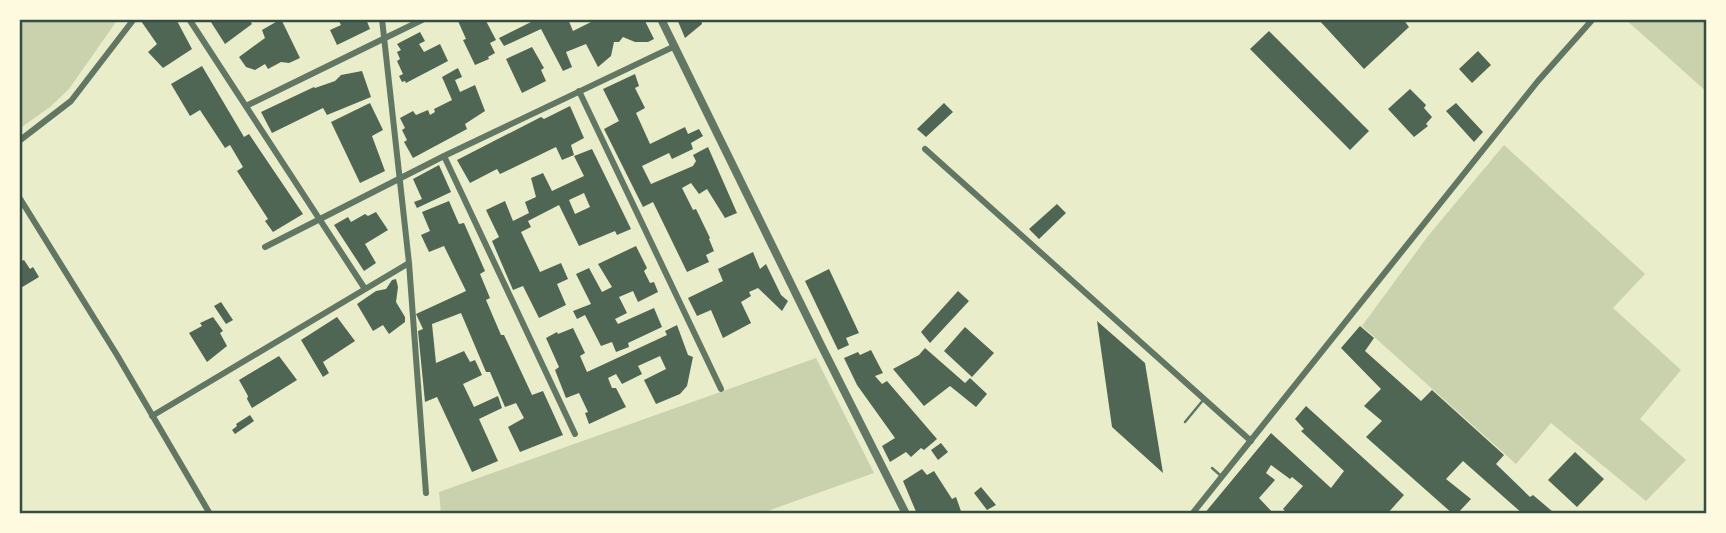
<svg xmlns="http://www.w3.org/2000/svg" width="1726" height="533" font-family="Arial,sans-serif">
<rect width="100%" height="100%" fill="#e9edc9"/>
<path fill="#cad2ad" d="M19 19H118L69 89 50 107 19 129Z
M1625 19H1707V92Z
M1504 145 1645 274 1613 308 1681 370 1640 419 1686 460 1646 501 1551 423 1516 464 1362 326 1428 236Z
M816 358 874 473 759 514H441L439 492Z"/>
<path fill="#4f6655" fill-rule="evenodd" d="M143 19H176L192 49 163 68 148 52 157 44 141 21Z
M209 19H249L252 24 225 44Z
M281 19 300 58 289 63 281 62 268 69 265 64 255 70 246 67 239 57 265 38 262 30Z
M338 19H366L370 29 337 45 330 30 341 25Z
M462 19H485L496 40 490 43 495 53 488 57 489 59 475 65 463 40 466 39 458 21Z
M537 19H568L573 31 597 19H644L654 39 648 42H635L623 37 619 42H614L611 56 598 67 586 44 566 52 572 67 563 71 541 29 504 46 499 38Z
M677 19H701L702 24 685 38Z
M1318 19H1403L1409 27 1364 69Z
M1269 31 1369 131 1350 150 1250 49Z
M420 32 425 41 419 44 424 52 440 44 448 61 406 83 405 81 402 82 399 76 403 74 397 61 400 59 397 52 401 50 397 44Z
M532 47 544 68 541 70 546 81 522 93 506 59Z
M1478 51 1491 65 1472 83 1459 69Z
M202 66 244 137 249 134 303 214 273 232 265 221 268 219 237 171 243 167 230 145 225 148 200 110 190 116 171 84Z
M458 68 462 77 455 80 460 92 475 85 485 111 465 124 467 129 413 158 404 142 407 140 402 130 405 128 400 118 413 111 416 115 428 110 430 115 435 112 434 109 452 100 442 77Z
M362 71 371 97 327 115 323 108 272 133 261 112 314 87 315 88 335 81 341 75Z
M635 74 639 86 635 88 645 108 636 113 650 144 685 127 688 134 699 129 703 136 691 143 693 149 672 159 669 153 642 166 651 184 693 166 696 161 693 155 708 147 737 213 725 218 707 189 699 194 691 183 682 188 693 210 696 209 710 238 709 239 714 251 706 255 709 262 687 272 653 202 643 207 604 129 619 121 603 89Z
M1410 89 1426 105 1424 108 1432 117 1426 124 1428 126 1414 137 1388 109Z
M370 103 383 130 372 136 385 171 360 183 331 122Z
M944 103 953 112 926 137 917 129Z
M1456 103 1483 132 1474 142 1446 111Z
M570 106 584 138 571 145 574 155 562 160 556 147 500 174 497 169 470 183 457 160 541 117 544 119Z
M592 149 631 229 617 235 615 231 579 246 559 205 528 221 531 227 521 232 540 272 561 263 568 279 557 284 566 305 539 318 523 286 513 290 492 241 499 237 486 210 505 201 513 221 529 213 525 202 536 197 531 178 543 173 552 191 584 176 574 156ZM584 193 590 207 575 214 569 200Z
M439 165 451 192 417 208 414 202 422 199 413 179Z
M449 201 459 224 464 223 485 271 480 274 490 298 486 300 501 335H504L532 395 543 391 563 435 520 452 508 427 524 418 516 403 505 407 490 372H486L461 313 432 324 436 363 464 351 470 362 475 360 482 375 463 384 474 407 498 396 502 408 479 419 498 461 472 472 437 397 425 402 418 331 423 329 416 314 466 291 444 246 429 252 421 235 430 231 422 212Z
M1057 204 1066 213 1039 239 1029 229Z
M376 212 388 230 365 244 376 263 364 271 334 225 348 217 351 222 365 214 368 216Z
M636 246 647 268 644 271 650 283 654 282 658 292 638 302 633 291 619 297 627 313 615 319 618 324 654 308 662 327 628 343 629 347 616 352 612 342 601 346 585 315 577 319 573 311 591 304 576 274 589 268 602 292 612 287 598 264Z
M753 252 760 269 766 264 781 295 788 301 782 311 758 288 749 292 751 296 741 302 751 323 723 338 711 310 697 316 688 298 723 281 718 269Z
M24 260 30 269 33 267 39 277 19 289V262Z
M829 269 859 333 846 338 849 345 838 350 805 281Z
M396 279 398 287 396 302 405 317V322L389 334 383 325 373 331 357 304 376 291 386 289 392 280Z
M958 291 969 301 930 343 921 332Z
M221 302 233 320 226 324 214 306Z
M213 317 223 331 220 333 227 346 207 362 189 333 202 326 200 323Z
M337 317 355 341 323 362 329 373 323 377 301 340Z
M1097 321 1145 363 1163 473 1112 427Z
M677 325 688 355 693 357 687 386 680 394 656 404 644 380 666 369 660 356 638 366 642 374 622 384 616 374 608 378 612 388H616L626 407 589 424 585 413 588 412 579 393 566 398 555 370 559 367 546 338 557 332 558 334 573 328 585 353 580 356 587 372 667 335 665 331Z
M1360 326 1374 338 1365 351 1421 401 1432 390 1504 455 1496 464 1530 497 1533 495 1553 512 1551 514H1523L1463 461 1446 479 1471 499 1457 514H1453L1366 437 1382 421 1364 406 1381 389 1341 348Z
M965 327 994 353 972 377 944 351Z
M925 348 965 383 970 378 987 394 976 407 950 386 924 406 893 369 919 355Z
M871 350 883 373 875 376 882 384 887 381 937 439 924 450 921 448 911 457 906 452 890 462 882 446 895 438 857 385 844 358 858 352 860 355Z
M279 356 297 380 252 408 247 399 248 396 239 380Z
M1306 406 1404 495 1387 514H1288L1283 509 1303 486 1292 477 1290 479 1271 465 1266 473 1275 480 1259 498 1274 514H1204L1271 433 1331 488 1344 471 1301 431 1304 429 1295 419Z
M250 415 254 421 235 434 232 430 237 426 236 424Z
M941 443 948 452 938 460 931 450Z
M1575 452 1604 479 1577 507 1548 480Z
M922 469 927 475 934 471 952 499 956 497 962 514H917L903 481Z
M981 487 996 505 987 510 974 493Z"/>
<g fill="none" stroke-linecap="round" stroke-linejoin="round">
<path stroke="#617663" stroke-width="2.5" d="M1185 422 1204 399
M1212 468 1220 475"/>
<path stroke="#617663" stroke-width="6" d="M189 19 365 289
M382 19 409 263 426 493
M579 91 721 389
M246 106 424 19
M19 141 71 101 134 19
M925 149 1251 441
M444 156 575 434
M19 197 117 355 210 514
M265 247 444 156 675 46
M152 416 409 263
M1192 514 1538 81 1593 19"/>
<path stroke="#617663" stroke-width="8" d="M661 19 820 343 906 514"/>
</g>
<rect width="1726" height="533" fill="none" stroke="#fefae0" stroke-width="42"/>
<rect x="21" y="21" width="1684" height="491" fill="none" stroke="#344e41" stroke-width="2.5"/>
</svg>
